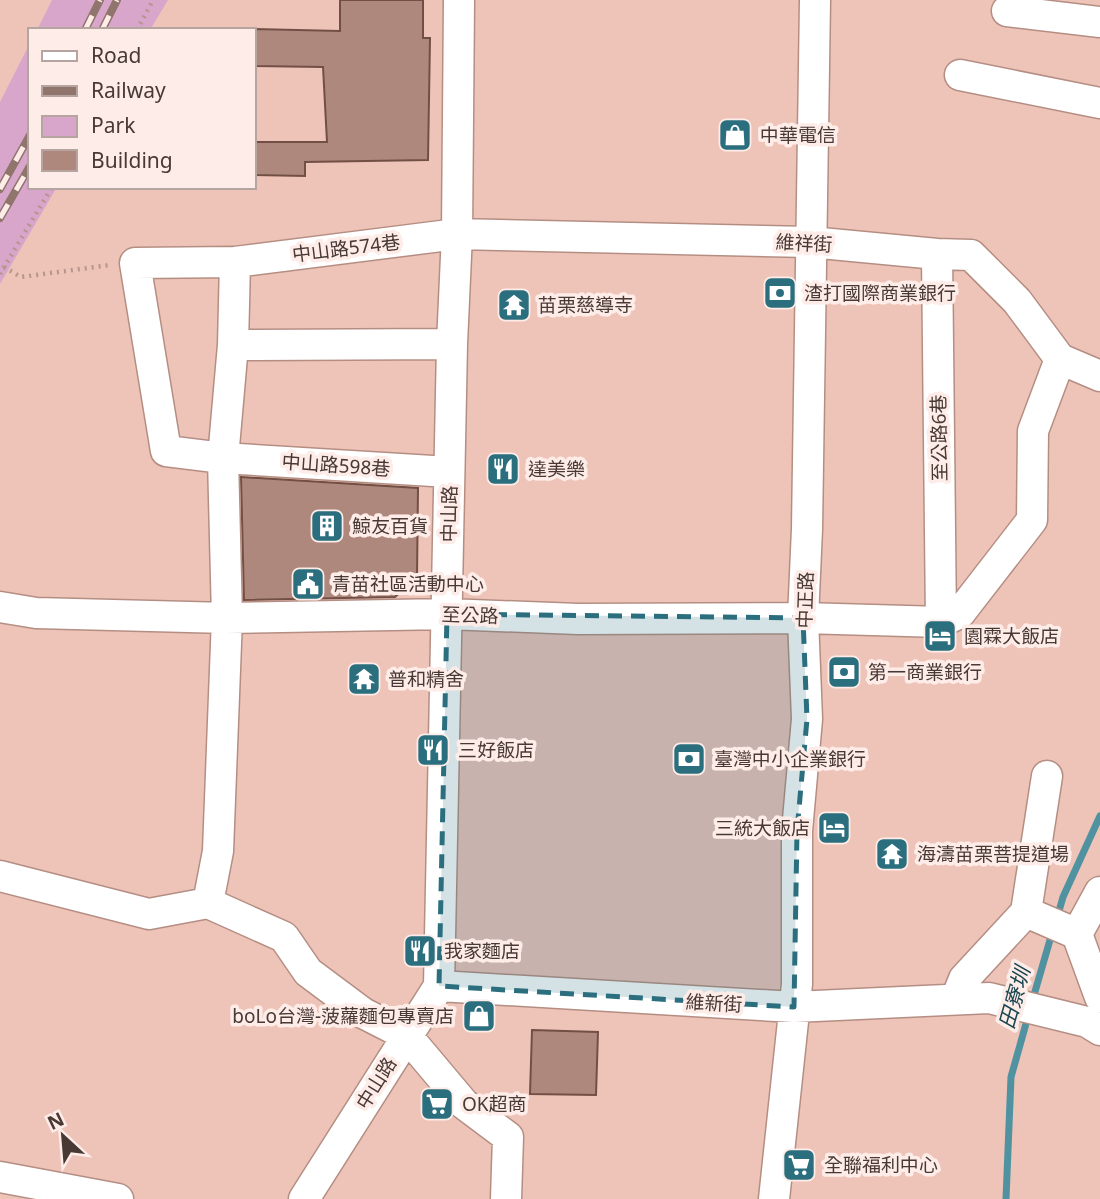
<svg xmlns="http://www.w3.org/2000/svg" width="1100" height="1199" font-family="'Noto Sans','Noto Sans TC',sans-serif">
<rect width="100%" height="100%" fill="#eec4b9"/>
<path fill="#d8a6cb" d="M52 0H168L150 30H37Z
M30 43V187H57L0 284V102Z"/>
<g fill="none" stroke-linecap="round" stroke-linejoin="round">
<path stroke="#5192a1" stroke-width="7" d="M1057 918 1063 897 1100 816
M1032 1002 1052 933
M1006 1199 1011 1077 1029 1013"/>
</g>
<path fill="#af887d" stroke="#724f45" stroke-width="2" d="M340 0H423V38H430L428 160 305 162V176L254 175V142H327L323 67 254 66V29L340 31Z
M241 477 418 488 417 577 395 597 244 600Z
M532 1030 598 1032 596 1095 530 1094Z"/>
<g fill="none" stroke-linecap="round" stroke-linejoin="round">
<defs>
<path id="minor" d="M1007 11 1100 22
M960 75 1100 103
M937 254 941 622
M233 345 452 344
M449 472 223 458 166 451 135 263 235 262 457 234 810 242 937 254 971 255 1017 301 1060 359 1100 376
M0 607 36 613 227 618 447 614 578 619 803 618 941 622 960 613 1032 520 1033 431 1060 359
M0 876 149 914 208 903 218 851 227 618 223 458 233 345 235 262
M1100 892 1077 934 1100 997
M208 903 284 937 308 972 363 1013 406 1035 464 1104 508 1137 506 1199
M1026 912 1077 934
M439 986 794 1007 989 998 1087 1022 1100 1030
M956 999 964 979 1026 912 1047 776
M0 1177 118 1199
M304 1199 439 986 452 344 457 234 459 0
M774 1199 797 984V831L807 719 803 618 807 529 815 0"/>
</defs>
<use href="#minor" stroke="#b58e83" stroke-width="33"/>
<path stroke="#b6958c" stroke-width="4.5" stroke-dasharray="2 5" stroke-linecap="butt" d="M137 30 153 0
M4 267 21 277 110 265
M0 274 52 187"/>
<use href="#minor" stroke="#fff" stroke-width="30"/>
<defs>
<path id="rail" d="M85 30 100 0
M102 30 117 0
M0 189 30 135
M0 218 30 166"/>
</defs>
<use href="#rail" stroke="#90756d" stroke-width="8"/>
<use href="#rail" stroke="#fdece7" stroke-width="5" stroke-dasharray="16" stroke-linecap="butt"/>
</g>
<path fill="#2b6f7f" fill-opacity="0.2" stroke="#2b6f7f" stroke-width="5" stroke-dasharray="14 9" stroke-linejoin="round" d="M447 614 803 618 807 719 797 831 794 1007 439 986Z"/>
<defs>
<symbol id="shop-square" viewBox="-11 -11 22 22"><rect x="-9" y="-9" width="18" height="18" rx="4" fill="#2b6f7f" stroke="#fdece7"/><path d="M-5-2.5h2.3a2.7 3.5 0 0 1 5.4 0H5L5.5 6h-11ZM-1.5-2.5h3a1.5 2.3 0 0 0-3 0Z" fill="#fff"/></symbol>
<symbol id="bank-square" viewBox="-11 -11 22 22"><rect x="-9" y="-9" width="18" height="18" rx="4" fill="#2b6f7f" stroke="#fdece7"/><path d="M-6-4H6V4H-6ZM0-2.3a2.3 2.3 0 1 0 0 4.6a2.3 2.3 0 1 0 0-4.6Z" fill="#fff"/></symbol>
<symbol id="temple-square" viewBox="-11 -11 22 22"><rect x="-9" y="-9" width="18" height="18" rx="4" fill="#2b6f7f" stroke="#fdece7"/><path d="M0-6L5-2H3V0L6.5 2.5H4V6H1.5V3h-3V6H-4V2.5H-6.5L-3 0V-2H-5Z" fill="#fff"/></symbol>
<symbol id="restaurant-square" viewBox="-11 -11 22 22"><rect x="-9" y="-9" width="18" height="18" rx="4" fill="#2b6f7f" stroke="#fdece7"/><path d="M-5-6h1v4h1v-4h1v4h1v-4h1v5L-1.5 .5V6h-2V.5L-5-1ZM5-6V6H3V1.5H1.5Q1.5-4 5-6Z" fill="#fff"/></symbol>
<symbol id="building-square" viewBox="-11 -11 22 22"><rect x="-9" y="-9" width="18" height="18" rx="4" fill="#2b6f7f" stroke="#fdece7"/><path d="M-4-6H4V6H1V3H-1V6H-4ZM-2.5-4.3h1.7v1.8h-1.7ZM.8-4.3h1.7v1.8H.8ZM-2.5-1h1.7V.8h-1.7ZM.8-1h1.7V.8H.8Z" fill="#fff"/></symbol>
<symbol id="civic-square" viewBox="-11 -11 22 22"><rect x="-9" y="-9" width="18" height="18" rx="4" fill="#2b6f7f" stroke="#fdece7"/><path d="M-.6-6.5H3V-4.5H.6V-3L4-1V1h2V6H-6V1h2V-1L-.6-3ZM-1.2 2.5V6h2.4V2.5Z" fill="#fff"/></symbol>
<symbol id="hotel-square" viewBox="-11 -11 22 22"><rect x="-9" y="-9" width="18" height="18" rx="4" fill="#2b6f7f" stroke="#fdece7"/><path d="M-6-4.5h1.5V1H6V5H4.5V3h-9V5H-6ZM-4 0a1.8 1.8 0 1 1 3.6 0ZM.5 0V-2.5h3Q6-2.5 6 0Z" fill="#fff"/></symbol>
<symbol id="supermarket-square" viewBox="-11 -11 22 22"><rect x="-9" y="-9" width="18" height="18" rx="4" fill="#2b6f7f" stroke="#fdece7"/><path d="M-6-5.5h2.5l.6 2H6L4.5 2H-2.5L-4.4-4H-6ZM-1.5 3.2a1.3 1.3 0 1 0 .1 0ZM3 3.2a1.3 1.3 0 1 0 .1 0Z" fill="#fff"/></symbol>
</defs>
<g fill-rule="evenodd">
<use href="#shop-square" x="716" y="116" width="38" height="38"/>
<use href="#bank-square" x="761" y="274" width="38" height="38"/>
<use href="#temple-square" x="495" y="286" width="38" height="38"/>
<use href="#restaurant-square" x="484" y="450" width="38" height="38"/>
<use href="#building-square" x="308" y="507" width="38" height="38"/>
<use href="#civic-square" x="289" y="565" width="38" height="38"/>
<use href="#hotel-square" x="921" y="617" width="38" height="38"/>
<use href="#bank-square" x="825" y="653" width="38" height="38"/>
<use href="#temple-square" x="345" y="660" width="38" height="38"/>
<use href="#restaurant-square" x="414" y="731" width="38" height="38"/>
<use href="#bank-square" x="670" y="740" width="38" height="38"/>
<use href="#hotel-square" x="815" y="809" width="38" height="38"/>
<use href="#temple-square" x="873" y="835" width="38" height="38"/>
<use href="#restaurant-square" x="401" y="932" width="38" height="38"/>
<use href="#shop-square" x="460" y="997" width="38" height="38"/>
<use href="#supermarket-square" x="418" y="1085" width="38" height="38"/>
<use href="#supermarket-square" x="780" y="1146" width="38" height="38"/>
</g>
<g text-anchor="middle" stroke-width="7" stroke-linejoin="round" paint-order="stroke">
<g font-size="19" fill="#493934" stroke="#fdece7" text-anchor="start">
<text x="760" y="142">中華電信</text>
<text x="804" y="300">渣打國際商業銀行</text>
<text x="538" y="312">苗栗慈導寺</text>
<text x="528" y="476">達美樂</text>
<text x="352" y="533">鯨友百貨</text>
<text x="332" y="591">青苗社區活動中心</text>
<text x="964" y="643">園霖大飯店</text>
<text x="868" y="679">第一商業銀行</text>
<text x="388" y="686">普和精舍</text>
<text x="458" y="757">三好飯店</text>
<text x="714" y="766">臺灣中小企業銀行</text>
<text x="810" y="835" text-anchor="end">三統大飯店</text>
<text x="917" y="861">海濤苗栗菩提道場</text>
<text x="444" y="958">我家麵店</text>
<text x="454" y="1023" text-anchor="end">boLo台灣-菠蘿麵包專賣店</text>
<text x="462" y="1111">OK超商</text>
<text x="824" y="1172">全聯福利中心</text>
</g>
<g font-size="19" fill="#493934" stroke="#fdece7">
<text transform="translate(804 243) rotate(3)" y="7">維祥街</text>
<text transform="translate(346 248) rotate(-7)" y="7">中山路574巷</text>
<text transform="translate(939 438) rotate(-91)" y="7">至公路6巷</text>
<text transform="translate(336 465) rotate(4)" y="7">中山路598巷</text>
<text transform="translate(449 514) rotate(-89)" y="7">中山路</text>
<text transform="translate(805 600) rotate(-88)" y="7">中正路</text>
<text transform="translate(470 615) rotate(2)" y="7">至公路</text>
<text transform="translate(714 1003) rotate(3)" y="7">維新街</text>
<text transform="translate(376 1083) rotate(-58)" y="7">中山路</text>
</g>
<g font-size="21" font-style="italic" fill="#1a4651" stroke="#fdece7">
<text transform="translate(1015 998) rotate(-74)" y="7">田寮圳</text>
</g>
</g>
<rect x="28" y="28" width="228" height="161" fill="#fdece7" stroke="#b5a49f" stroke-width="2"/>
<rect x="42" y="51" width="35" height="10" fill="#ffffff" stroke="#b5a49f" stroke-width="2"/>
<text x="91" y="63" font-size="21" fill="#493934">Road</text>
<rect x="42" y="86" width="35" height="10" fill="#90756d" stroke="#b5a49f" stroke-width="2"/>
<text x="91" y="98" font-size="21" fill="#493934">Railway</text>
<rect x="42" y="116" width="35" height="21" fill="#d8a6cb" stroke="#b5a49f" stroke-width="2"/>
<text x="91" y="133" font-size="21" fill="#493934">Park</text>
<rect x="42" y="150" width="35" height="21" fill="#af887d" stroke="#b5a49f" stroke-width="2"/>
<text x="91" y="168" font-size="21" fill="#493934">Building</text>
<g transform="translate(63 1136) rotate(334)" stroke="#fdece7" stroke-width="5" paint-order="stroke">
<path d="M0-5L12 26L0 18L-12 26Z" fill="#493934"/>
<text y="-10" font-size="19" font-weight="bold" text-anchor="middle" fill="#493934">N</text>
</g>
</svg>
